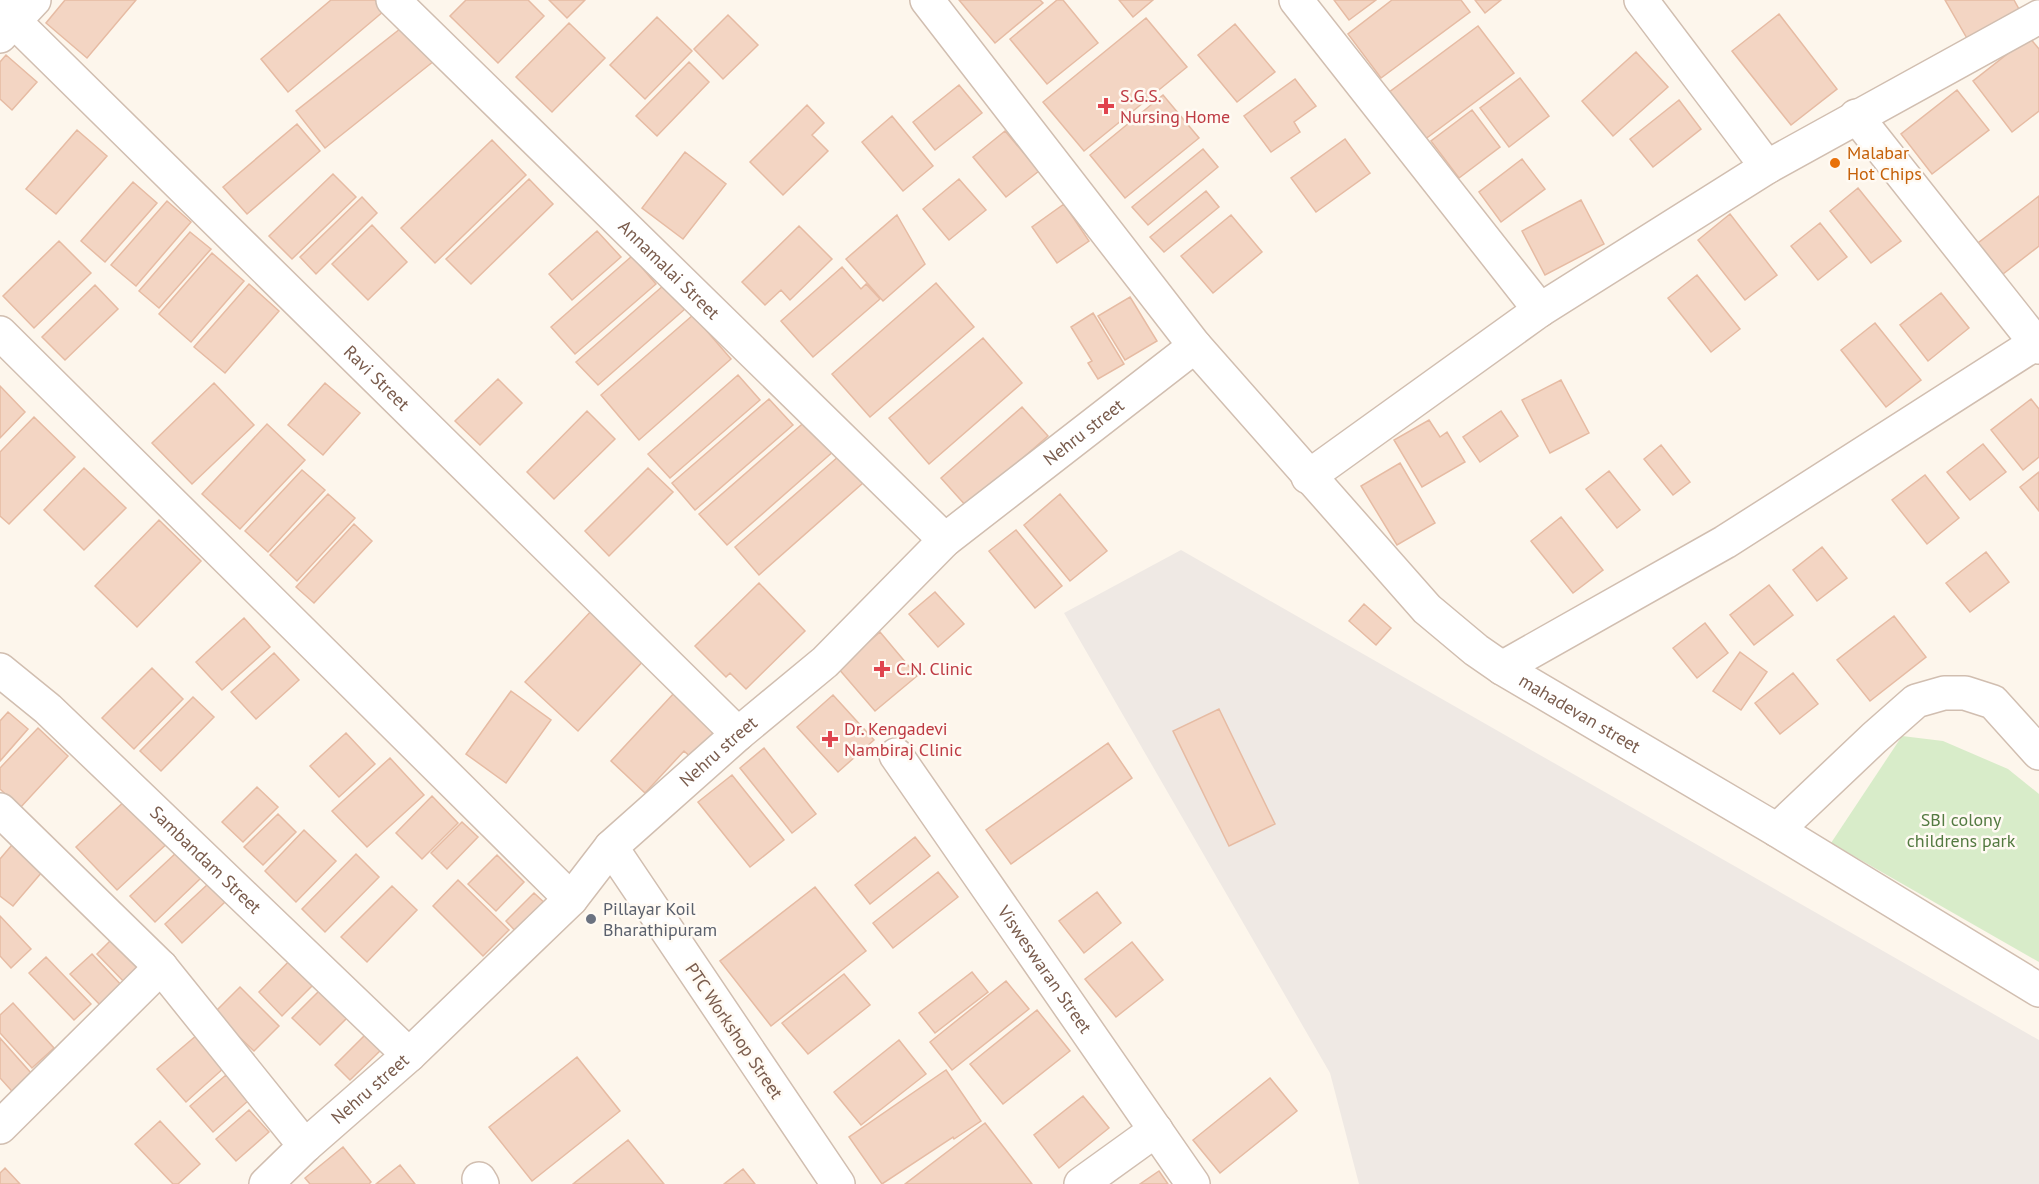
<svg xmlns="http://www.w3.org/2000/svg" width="2039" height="1184" font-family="'PT Sans',sans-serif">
<rect width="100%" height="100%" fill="#fdf6ec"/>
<path fill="#efe9e4" d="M1181 550 2039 1040V1184H1359L1330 1073 1064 613Z"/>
<path fill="#d8ecc9" d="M1902 736 1943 741 2008 769 2039 794V962L1831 843Z"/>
<path fill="#f3d5c3" stroke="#e6bba3" stroke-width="1.5" d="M65 0H136L87 58 46 23Z
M331 0H375L384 11 288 92 261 59Z
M466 0H528L544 16 498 63 450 16Z
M549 0H585L567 18Z
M959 0H1040L1043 3 995 43Z
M1057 0H1063L1098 43 1047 84 1010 39Z
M1119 0H1153L1133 17Z
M1334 0H1376L1349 20Z
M1392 0H1461L1470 12 1381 78 1348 34Z
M1475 0H1501L1485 13Z
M1945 0H2014L2020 11 1968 40Z
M1779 14 1837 89 1791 125 1732 51Z
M728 15 758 45 723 79 694 49Z
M657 17 692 51 645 99 610 65Z
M1146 18 1187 67 1084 151 1043 102Z
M569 23 605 58 552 112 516 77Z
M1235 24 1275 72 1237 102 1198 55Z
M405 25 434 61 325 148 296 111Z
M1478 26 1514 73 1424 140 1388 93Z
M2029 37 2039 49V111L2012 132 1973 81Z
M1636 52 1668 87 1613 136 1582 101Z
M6 55 37 82 12 110 0 99V62Z
M689 62 709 82 657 136 636 116Z
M1520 78 1549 116 1509 147 1480 108Z
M1295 79 1316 106 1294 122 1300 132 1271 152 1244 116Z
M959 85 982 113 935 150 913 122Z
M1957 90 1989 130 1932 174 1901 134Z
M1163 95 1199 138 1125 198 1090 155Z
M1679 100 1701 129 1653 167 1630 139Z
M807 105 824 123 812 135 828 151 783 195 750 162Z
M1472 110 1500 147 1459 178 1431 141Z
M892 116 933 166 903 191 862 142Z
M297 124 320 151 247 214 223 187Z
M77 130 107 156 56 214 26 189Z
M1005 131 1039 171 1006 197 973 157Z
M1345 139 1370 173 1316 212 1291 178Z
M492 140 526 175 435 263 401 228Z
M1203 149 1218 167 1148 225 1132 207Z
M685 152 726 184 683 239 642 208Z
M1522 159 1545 189 1501 222 1479 192Z
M333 174 356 197 292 259 269 236Z
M529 179 553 204 471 284 446 259Z
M959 179 986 210 949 240 923 209Z
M133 182 157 203 105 262 81 241Z
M1858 188 1901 241 1871 263 1830 211Z
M1206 191 1219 207 1164 252 1150 237Z
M2039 196V246L2003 274 1978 243Z
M362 197 377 213 316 274 300 257Z
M1581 200 1604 244 1545 275 1522 231Z
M167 201 191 222 136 286 111 265Z
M1064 204 1089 241 1057 263 1032 227Z
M1730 214 1777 275 1745 300 1698 240Z
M897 215 925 264 883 301 846 259Z
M1231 215 1262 252 1213 293 1181 256Z
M1820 223 1847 257 1818 280 1791 246Z
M372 225 407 262 368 300 332 264Z
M799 226 832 259 790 300 781 290 765 305 742 282Z
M597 231 621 257 572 300 549 274Z
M190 232 211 249 159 308 139 291Z
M59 241 91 273 34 328 3 296Z
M212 253 244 281 191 342 159 314Z
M632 256 656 284 575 354 551 327Z
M842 267 861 289 866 284 880 299 813 357 781 321Z
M1697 275 1740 329 1711 352 1668 298Z
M936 283 974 327 870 417 832 374Z
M249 284 279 311 225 373 194 347Z
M95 285 118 309 65 360 42 337Z
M664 285 685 309 598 385 576 362Z
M1941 293 1969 328 1928 361 1900 325Z
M1130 297 1157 341 1125 360 1098 316Z
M1093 313 1124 364 1098 379 1088 363 1092 361 1071 327Z
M693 315 731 359 639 440 601 395Z
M1875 323 1921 380 1886 407 1841 350Z
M983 338 1022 383 929 464 889 418Z
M738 375 760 400 670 478 648 454Z
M498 379 522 403 480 445 455 421Z
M1561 380 1589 433 1550 453 1522 400Z
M214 383 254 425 192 484 152 443Z
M325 383 360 413 323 455 288 425Z
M0 386 25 412 0 438Z
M769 399 793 425 695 510 672 483Z
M2031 399 2039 409V457L2023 470 1991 430Z
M1022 407 1048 436 967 507 941 478Z
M587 411 615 439 554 499 527 472Z
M1501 411 1518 436 1480 462 1463 437Z
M34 417 75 457 9 524 0 516V452Z
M808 419 835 450 727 545 699 514Z
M1429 420 1440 437 1447 432 1465 462 1422 487 1394 440Z
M267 424 305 460 240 529 202 494Z
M1983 444 2006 472 1970 500 1947 472Z
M1661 445 1690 482 1673 495 1644 459Z
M839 456 863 483 759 575 735 547Z
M1400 463 1435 523 1397 545 1361 486Z
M84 468 126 508 84 550 44 510Z
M648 468 673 492 609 556 585 531Z
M302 470 325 490 268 552 245 531Z
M1609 471 1640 510 1617 528 1586 489Z
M2039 472V511L2020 487Z
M1925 475 1959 518 1927 544 1892 500Z
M328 494 355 518 297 581 270 555Z
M1060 494 1107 551 1070 581 1024 525Z
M1561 517 1603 570 1573 593 1531 541Z
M159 520 201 561 137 627 95 586Z
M354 524 372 541 314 603 296 587Z
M1016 530 1062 586 1035 608 989 551Z
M1822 547 1847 578 1817 601 1793 570Z
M1986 552 2009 582 1970 612 1946 583Z
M759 583 805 631 746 689 730 673 726 677 695 646Z
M1769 585 1793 615 1754 645 1730 615Z
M935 592 964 624 938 647 909 614Z
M1364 604 1391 628 1376 645 1349 621Z
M593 609 646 658 578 731 525 682Z
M1894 616 1926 657 1870 701 1837 660Z
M244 618 270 647 222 690 196 662Z
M1705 623 1728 653 1697 678 1673 648Z
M880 632 917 676 875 711 838 668Z
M1740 652 1767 672 1741 710 1713 691Z
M274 653 299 680 256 719 231 692Z
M152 668 183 699 134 749 102 718Z
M1793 673 1818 704 1780 734 1755 703Z
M511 691 551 720 506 783 466 754Z
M675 692 721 733 695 761 684 751 645 793 611 761Z
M833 695 874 740 838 772 797 727Z
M193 697 214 717 161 771 140 751Z
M1219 709 1275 824 1229 846 1173 731Z
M8 712 28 729 0 761V721Z
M38 728 68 756 20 808 0 789V768Z
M346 733 375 764 339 797 310 766Z
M1108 743 1132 778 1011 864 986 830Z
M764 748 816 814 792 833 740 768Z
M390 758 424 795 367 847 332 811Z
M732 775 784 840 750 867 698 802Z
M257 787 278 807 243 842 222 822Z
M130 796 172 839 117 890 76 847Z
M432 796 458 823 422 859 396 833Z
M278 814 296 832 263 865 244 847Z
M462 822 478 837 447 869 431 853Z
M304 830 336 861 296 902 265 871Z
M915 837 930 856 870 904 855 885Z
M17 839 48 865 13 906 0 896V859Z
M177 852 201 878 155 922 130 896Z
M356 854 379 877 325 932 302 909Z
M497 855 524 882 496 911 468 884Z
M938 872 958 897 893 948 873 923Z
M458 880 509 930 483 956 433 906Z
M208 884 225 902 182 943 165 924Z
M392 886 417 910 367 962 341 937Z
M815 887 866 951 771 1026 720 961Z
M1097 892 1121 923 1084 953 1059 921Z
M534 893 549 907 520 936 506 921Z
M0 916 31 949 11 968 0 956Z
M115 936 148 970 129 987 97 954Z
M1132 942 1163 980 1116 1017 1085 979Z
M92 954 124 988 103 1008 70 974Z
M294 956 318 980 282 1016 259 992Z
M46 957 91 1004 74 1020 29 973Z
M972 972 988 992 935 1033 919 1013Z
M844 974 870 1005 808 1054 782 1023Z
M1006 981 1029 1009 952 1070 930 1042Z
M240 987 279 1026 254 1051 214 1013Z
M321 989 349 1016 320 1045 292 1018Z
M13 1003 54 1048 32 1068 0 1033V1015Z
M1037 1010 1070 1051 1003 1104 970 1064Z
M366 1034 382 1049 350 1080 335 1065Z
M197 1035 225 1067 186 1102 157 1069Z
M0 1038 39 1082 19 1099 0 1078Z
M899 1040 926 1074 861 1125 834 1092Z
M577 1057 620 1111 532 1181 489 1127Z
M946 1070 981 1121 954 1139 953 1137 882 1184 849 1137Z
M226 1075 249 1100 213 1132 190 1106Z
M1270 1078 1297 1111 1220 1173 1193 1140Z
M1083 1096 1109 1128 1059 1168 1034 1135Z
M249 1110 269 1132 236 1161 216 1139Z
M160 1121 200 1164 178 1184H173L135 1144Z
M985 1123 1032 1184H905Z
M628 1140 664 1184H573Z
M343 1147 371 1182 369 1184H310L305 1178Z
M400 1165 415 1184H376Z
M5 1168 20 1184H0V1173Z
M743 1169 755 1184H724Z
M1159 1171 1168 1184H1140Z"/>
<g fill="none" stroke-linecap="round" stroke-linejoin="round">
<defs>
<g id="minor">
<path id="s1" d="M393 0 945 540"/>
<path d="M927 0 1195 346"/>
<path d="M1296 0 1540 310"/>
<path d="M1641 0 1767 167"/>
<path id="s2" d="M0 11 15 22 738 734"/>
<path d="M0 36 34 0"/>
<path d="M1856 116 2039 347"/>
<path d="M0 333 571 899"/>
<path d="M1308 477 1540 310 1767 167 2039 17"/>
<path d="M1502 668 1725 542 2036 343"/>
<path id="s3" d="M0 670 48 709 409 1055"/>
<path id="s4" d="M896 755 1193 1184"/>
<path d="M0 810 161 967 305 1146"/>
<path d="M1777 830 1874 738 1916 701 1944 693H1965L1993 702 2039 753"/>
<path d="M0 1127 161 967"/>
<path d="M479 1179 482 1184"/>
<path id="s5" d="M266 1184 305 1146 409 1055 571 899 611 847"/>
<path d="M1081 1184 1156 1130"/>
</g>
<g id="tertiary">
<path id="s6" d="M838 1184 611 847 738 734 825 662 945 540 1195 346 1427 609 1476 650 1502 668 1777 830 2039 990"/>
</g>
</defs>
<use href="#minor" stroke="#d1beb0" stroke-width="36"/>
<use href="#tertiary" stroke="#d1beb0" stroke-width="36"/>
<use href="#minor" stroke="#fff" stroke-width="33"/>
<use href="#tertiary" stroke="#fff" stroke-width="33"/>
</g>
<g fill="#e0444e" stroke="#fffaf3" stroke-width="2">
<path d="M1103 97h6v6h6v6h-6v6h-6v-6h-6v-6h6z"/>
<path d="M879 660h6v6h6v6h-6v6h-6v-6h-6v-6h6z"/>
<path d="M827 730h6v6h6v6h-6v6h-6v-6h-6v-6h6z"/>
</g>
<circle fill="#e8710a" stroke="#fffaf3" stroke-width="2" cx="1835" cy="163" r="6"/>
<circle fill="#6b7280" stroke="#fffaf3" stroke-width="2" cx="591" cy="919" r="6"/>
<g text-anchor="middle" stroke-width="5" stroke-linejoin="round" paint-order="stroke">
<g font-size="18" fill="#be3a42" stroke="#fffaf3" text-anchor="start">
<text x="1120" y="102">S.G.S.<tspan x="1120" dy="21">Nursing Home</tspan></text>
<text x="896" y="675">C.N. Clinic</text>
<text x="844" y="735">Dr. Kengadevi<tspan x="844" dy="21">Nambiraj Clinic</tspan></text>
</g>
<g font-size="18" fill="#c56008" stroke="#fffaf3" text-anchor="start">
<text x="1847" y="159">Malabar<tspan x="1847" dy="21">Hot Chips</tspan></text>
</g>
<g font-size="18" fill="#7a5c4d" stroke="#fffaf3">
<text dy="6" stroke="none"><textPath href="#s1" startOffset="386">Annamalai Street</textPath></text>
<text dy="6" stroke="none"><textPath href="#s2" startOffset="526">Ravi Street</textPath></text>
<text dy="6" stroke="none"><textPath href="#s6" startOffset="1036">Nehru street</textPath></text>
<text dy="6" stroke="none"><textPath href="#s6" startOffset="1713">mahadevan street</textPath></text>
<text dy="6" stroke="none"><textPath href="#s6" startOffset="550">Nehru street</textPath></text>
<text dy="6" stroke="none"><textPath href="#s3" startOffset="280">Sambandam Street</textPath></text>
<text dy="6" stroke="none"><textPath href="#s4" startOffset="261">Visweswaran Street</textPath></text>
<text transform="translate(734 1031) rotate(56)" y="6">PTC Workshop Street</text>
<text dy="6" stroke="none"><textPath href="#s5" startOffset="141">Nehru street</textPath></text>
</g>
<g font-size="18" fill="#537a41" stroke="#fffaf3">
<text x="1961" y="826">SBI colony<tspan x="1961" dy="21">childrens park</tspan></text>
</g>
<g font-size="18" fill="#5b616d" stroke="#fffaf3" text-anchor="start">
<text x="603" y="915">Pillayar Koil<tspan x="603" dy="21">Bharathipuram</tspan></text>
</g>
</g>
</svg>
